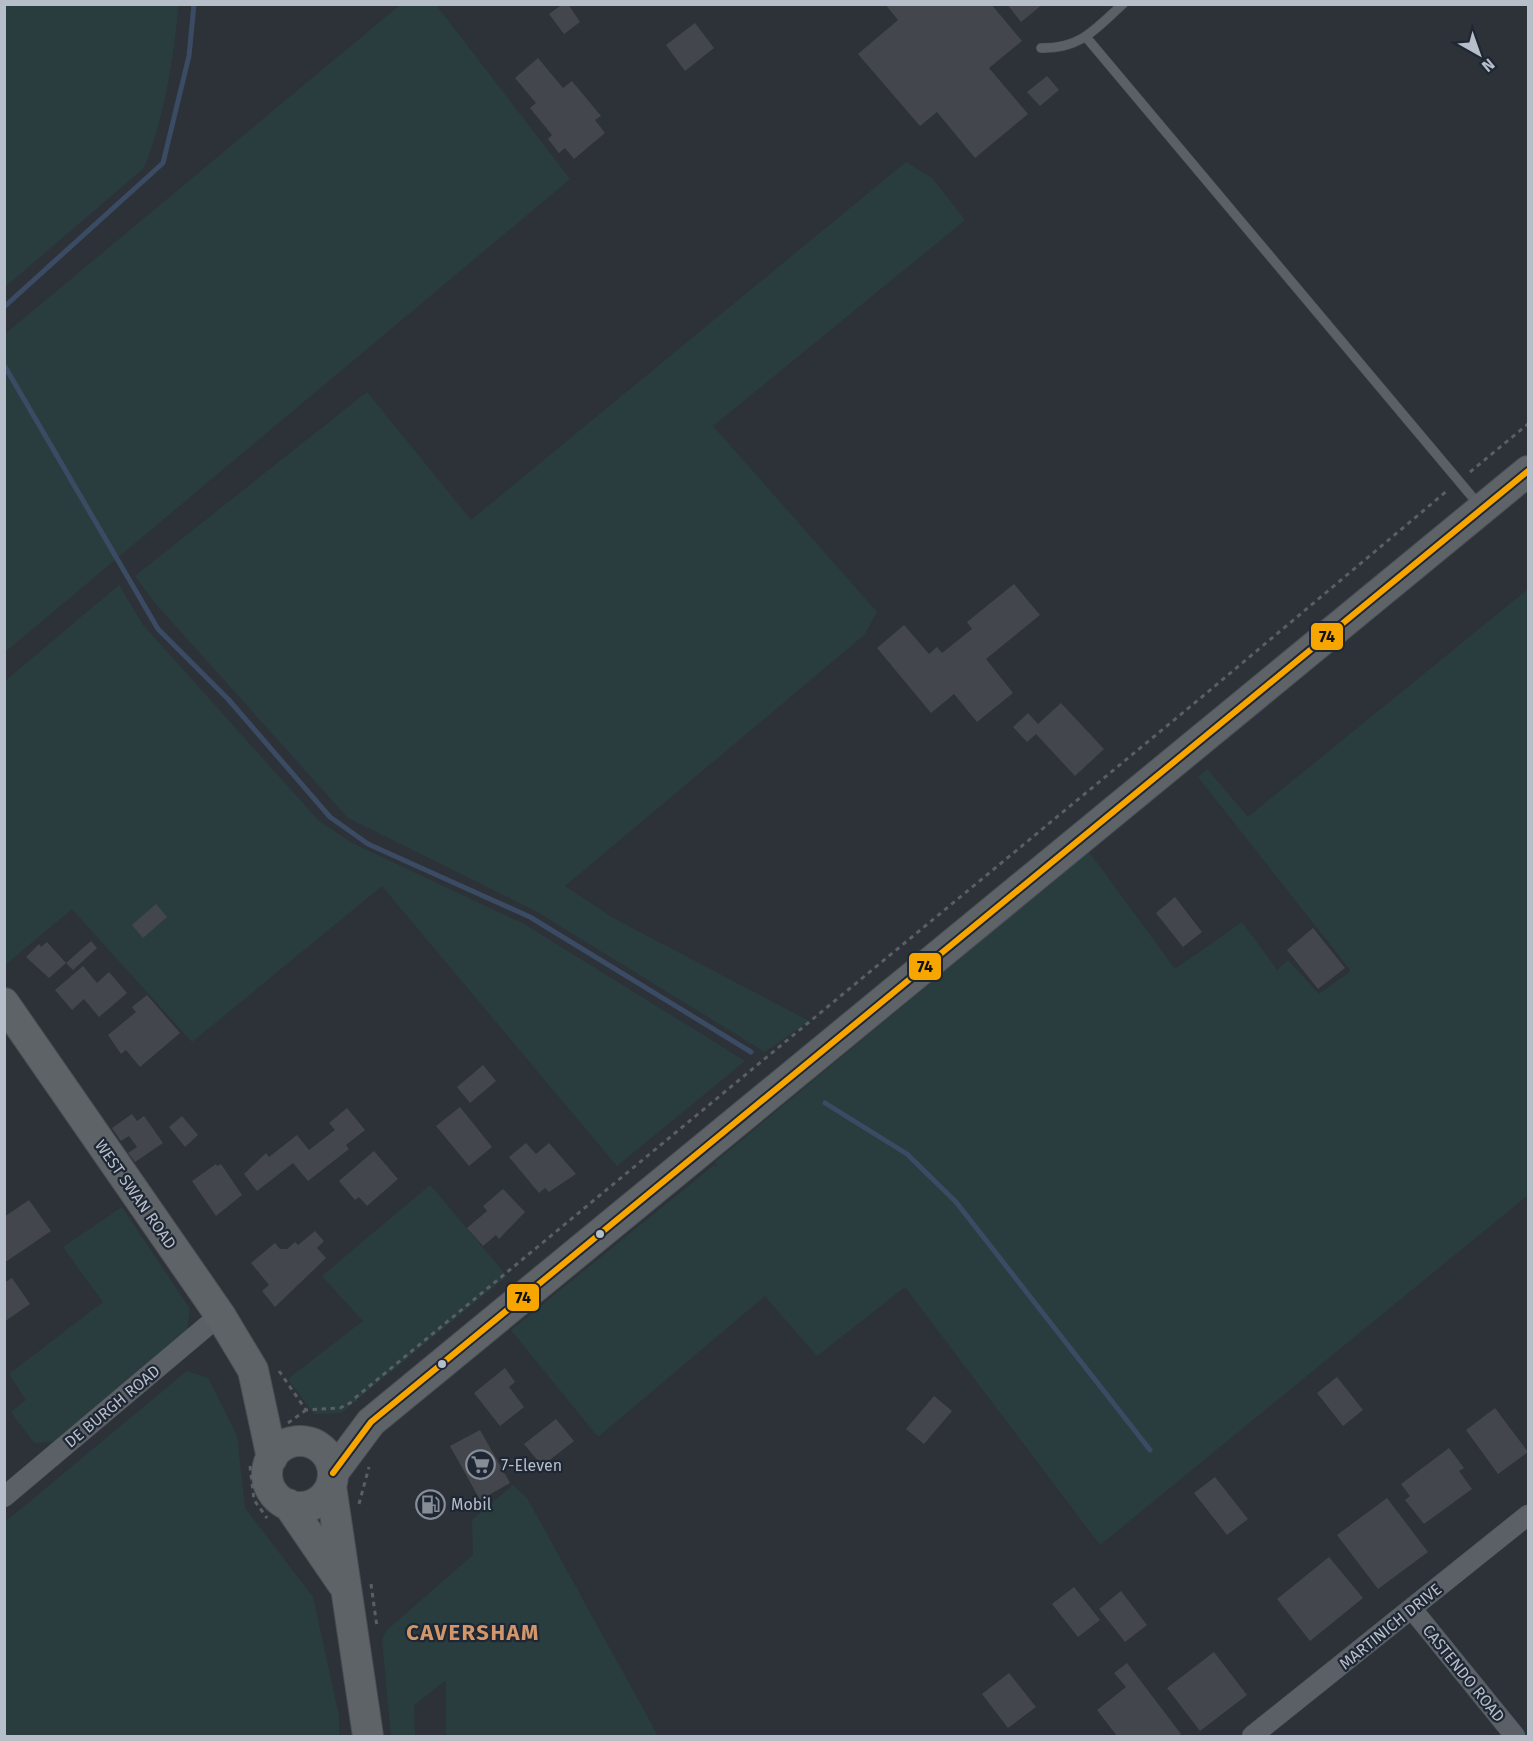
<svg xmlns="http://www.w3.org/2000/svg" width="1533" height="1741" font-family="'Fira Sans',sans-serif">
<rect width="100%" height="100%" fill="#2c3238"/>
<path fill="#293d3f" d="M5 4 178 5C175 54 163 122 144 168L5 287Z
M400 5H436L570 179 5 652V334Z
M906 162 932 178 965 220 713 426 877 612 864 635 565 886 613 918 809 1021 765 1052 534 910 348 818 155 603 135 576 367 392 471 520Z
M119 585 143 625 318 820 352 843 524 924 745 1061 617 1166 382 886 192 1042 72 909 5 965V681Z
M1528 589V1195L1100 1545 905 1287 817 1356 765 1296 598 1437 511 1330 714 1165 718 1167 715 1162 1089 852 1175 969 1242 922 1277 970 1288 960 1319 994 1351 971 1198 777 1207 769 1248 817Z
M430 1185 507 1276 341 1413 314 1414 288 1379 363 1321 322 1276Z
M122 1207 190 1309 187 1329 55 1441 34 1443 11 1412 26 1400 9 1374 103 1302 63 1247Z
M187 1371 208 1378 237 1436 245 1508 313 1597 339 1716V1736H5V1522Z
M513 1485 527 1498 658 1736H446V1680L414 1705 415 1736H391L382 1639 387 1630 473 1555 472 1520Z"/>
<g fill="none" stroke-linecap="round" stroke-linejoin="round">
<path stroke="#3b4b63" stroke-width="5" d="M4 307 163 163 189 56 194 4
M4 365 158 629 228 699 330 817 368 844 530 917 751 1052
M825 1103 907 1154 956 1202 1150 1450"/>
</g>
<path fill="#43474d" d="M563 4H568L580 22 564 34 549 14Z
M885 4H991L1022 41 989 68 1028 114 975 158 937 112 920 126 858 54 898 20Z
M1007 4H1043L1021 22Z
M695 23 714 48 685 71 666 45Z
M538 58 563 88 572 81 601 116 595 120 605 133 574 159 565 148 559 153 548 139 552 135 530 108 536 103 515 78Z
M1047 76 1059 90 1040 106 1027 92Z
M1014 584 1040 615 986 659 1013 693 977 722 954 694 931 713 877 648 904 625 929 654 937 647 942 653 972 629 967 622Z
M1061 703 1104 749 1075 776 1036 734 1027 742 1013 727 1028 713 1038 724Z
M1175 897 1202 932 1183 947 1156 913Z
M156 904 167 917 143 938 132 925Z
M1313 928 1345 968 1318 989 1287 950Z
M91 941 97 948 73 970 66 963Z
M47 942 66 963 49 978 26 957 39 944 41 947Z
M83 966 97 983 109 972 127 993 99 1017 84 999 72 1010 55 990Z
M147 995 180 1033 140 1067 126 1050 121 1054 108 1035 136 1012 132 1007Z
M483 1065 496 1081 470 1103 457 1087Z
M460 1107 492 1147 469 1166 436 1126Z
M347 1108 365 1130 346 1145 349 1149 308 1181 293 1163 257 1191 244 1174 266 1153 269 1157 297 1135 309 1150 335 1130 329 1123Z
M132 1114 137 1121 144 1116 163 1143 135 1162 128 1153 137 1147 129 1136 121 1141 112 1128Z
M182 1116 198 1135 185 1147 169 1127Z
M526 1143 536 1154 549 1143 576 1174 549 1192 545 1188 539 1193 509 1157Z
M374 1151 398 1179 367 1206 359 1197 355 1200 339 1181Z
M216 1164 217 1166 221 1164 242 1195 216 1216 192 1181Z
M503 1189 525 1212 499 1239 496 1235 483 1246 467 1228 487 1211 483 1206Z
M29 1200 51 1231 4 1263V1217Z
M315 1231 324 1241 317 1248 326 1258 275 1307 262 1291 269 1285 251 1263 275 1243 280 1249H287L295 1242 298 1245Z
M12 1278 30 1304 4 1322V1283Z
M505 1368 515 1382 509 1387 524 1407 500 1426 474 1393Z
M1337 1377 1363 1410 1343 1426 1317 1393Z
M934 1396 952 1411 924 1444 906 1429Z
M1495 1408 1528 1452 1498 1474 1466 1430Z
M556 1419 574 1441 542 1466 524 1444Z
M480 1430 510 1483 480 1500 450 1446Z
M1449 1448 1464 1468 1459 1471 1472 1489 1424 1524 1405 1500 1410 1496 1401 1484Z
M1215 1477 1248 1519 1227 1535 1194 1493Z
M1387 1498 1428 1552 1378 1589 1337 1535Z
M1329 1557 1363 1598 1310 1641 1277 1599Z
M1074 1587 1100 1620 1078 1637 1052 1604Z
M1121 1591 1147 1625 1125 1642 1099 1609Z
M1214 1652 1247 1695 1200 1731 1167 1688Z
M1127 1663 1181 1734 1177 1736H1117L1097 1710 1126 1687 1114 1673Z
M1009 1673 1036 1707 1008 1728 982 1694Z"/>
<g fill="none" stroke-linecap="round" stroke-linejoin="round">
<defs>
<path id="lane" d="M1086 37 1479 505
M1041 48C1081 49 1095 29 1123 4"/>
<path id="street" d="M4 1497 220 1315
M1412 1609 1515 1736
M1252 1736 1528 1515"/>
<path id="primary" d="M4 1003 220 1315 253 1370 272 1458
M267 1474a33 33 0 1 1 66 0a33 33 0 1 1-66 0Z
M333 1473 371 1422 1528 471
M331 1486 368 1736
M288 1504 342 1583"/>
</defs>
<use href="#lane" stroke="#4a4e53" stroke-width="10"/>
<use href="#street" stroke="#4a4e53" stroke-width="21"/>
<use href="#primary" stroke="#4a4e55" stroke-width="32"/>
<path stroke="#595f64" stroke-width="3" stroke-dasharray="4.5 4.5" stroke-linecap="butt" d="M1470 472 1528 424
M279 1371 306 1410 340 1408 356 1400
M355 1398 1203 696 1448 490
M288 1423 306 1410
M250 1466 254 1500 267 1518
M359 1504 369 1467
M371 1584 377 1627"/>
<use href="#lane" stroke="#5b6067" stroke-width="9"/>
<use href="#street" stroke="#5b6067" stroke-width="20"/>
<use href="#primary" stroke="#5e6368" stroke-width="30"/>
<defs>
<path id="bus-1" d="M333 1473 371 1422 1528 471"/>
</defs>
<use href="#bus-1" stroke="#1f2734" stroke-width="10"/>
<use href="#bus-1" stroke="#f7a600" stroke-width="6"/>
</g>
<defs>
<symbol id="supermarket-ring" viewBox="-11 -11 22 22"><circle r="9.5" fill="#1f2734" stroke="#868d96" stroke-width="1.5"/><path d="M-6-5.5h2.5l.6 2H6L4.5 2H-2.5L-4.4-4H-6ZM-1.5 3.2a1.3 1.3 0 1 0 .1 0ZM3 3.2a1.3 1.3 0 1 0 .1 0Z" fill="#868d96"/></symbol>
<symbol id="fuel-ring" viewBox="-11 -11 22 22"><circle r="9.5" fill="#1f2734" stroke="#868d96" stroke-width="1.5"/><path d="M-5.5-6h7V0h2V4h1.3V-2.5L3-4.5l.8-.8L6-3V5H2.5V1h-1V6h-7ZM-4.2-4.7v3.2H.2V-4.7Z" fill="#868d96"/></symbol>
</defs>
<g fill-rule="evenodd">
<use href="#supermarket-ring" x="464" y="1448" width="33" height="33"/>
<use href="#fuel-ring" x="414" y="1488" width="33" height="33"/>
</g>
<g fill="#b6bec9" stroke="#1f2734" stroke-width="2">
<circle cx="600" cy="1234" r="5"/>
<circle cx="442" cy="1364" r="5"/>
</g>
<g text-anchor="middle" stroke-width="4.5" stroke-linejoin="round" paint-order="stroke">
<g font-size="16" fill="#b6bec9" stroke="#1f2734">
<text transform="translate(136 1194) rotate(55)" y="6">WEST SWAN ROAD</text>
<text transform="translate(112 1406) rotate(-40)" y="6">DE BURGH ROAD</text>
<text transform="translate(1390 1626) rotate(-39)" y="6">MARTINICH DRIVE</text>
<text transform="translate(1464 1673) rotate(51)" y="6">CASTENDO ROAD</text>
</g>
<g font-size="16" fill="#b6bec9" stroke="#1f2734" text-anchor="start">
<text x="501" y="1471">7-Eleven</text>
<text x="451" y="1510">Mobil</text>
</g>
<g font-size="22" font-weight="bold" letter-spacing="1.5" fill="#d19669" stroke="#1f2734">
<text x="473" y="1640">CAVERSHAM</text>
</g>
</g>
<g stroke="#1f2734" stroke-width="2">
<rect x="1310" y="622" width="34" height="29" rx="6" fill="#f7a600"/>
<rect x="908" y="952" width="34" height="29" rx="6" fill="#f7a600"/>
<rect x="506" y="1283" width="34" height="29" rx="6" fill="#f7a600"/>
</g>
<g font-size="16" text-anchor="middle" font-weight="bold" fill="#111">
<text x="1327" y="642">74</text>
<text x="925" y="972">74</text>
<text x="523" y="1303">74</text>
</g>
<rect width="1533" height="1741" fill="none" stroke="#b6bec9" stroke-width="12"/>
<g transform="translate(1479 54) rotate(140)" stroke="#1f2734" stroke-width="4.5" paint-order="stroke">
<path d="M0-4.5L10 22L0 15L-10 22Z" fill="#b6bec9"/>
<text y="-9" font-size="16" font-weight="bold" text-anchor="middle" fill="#b6bec9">N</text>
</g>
</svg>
